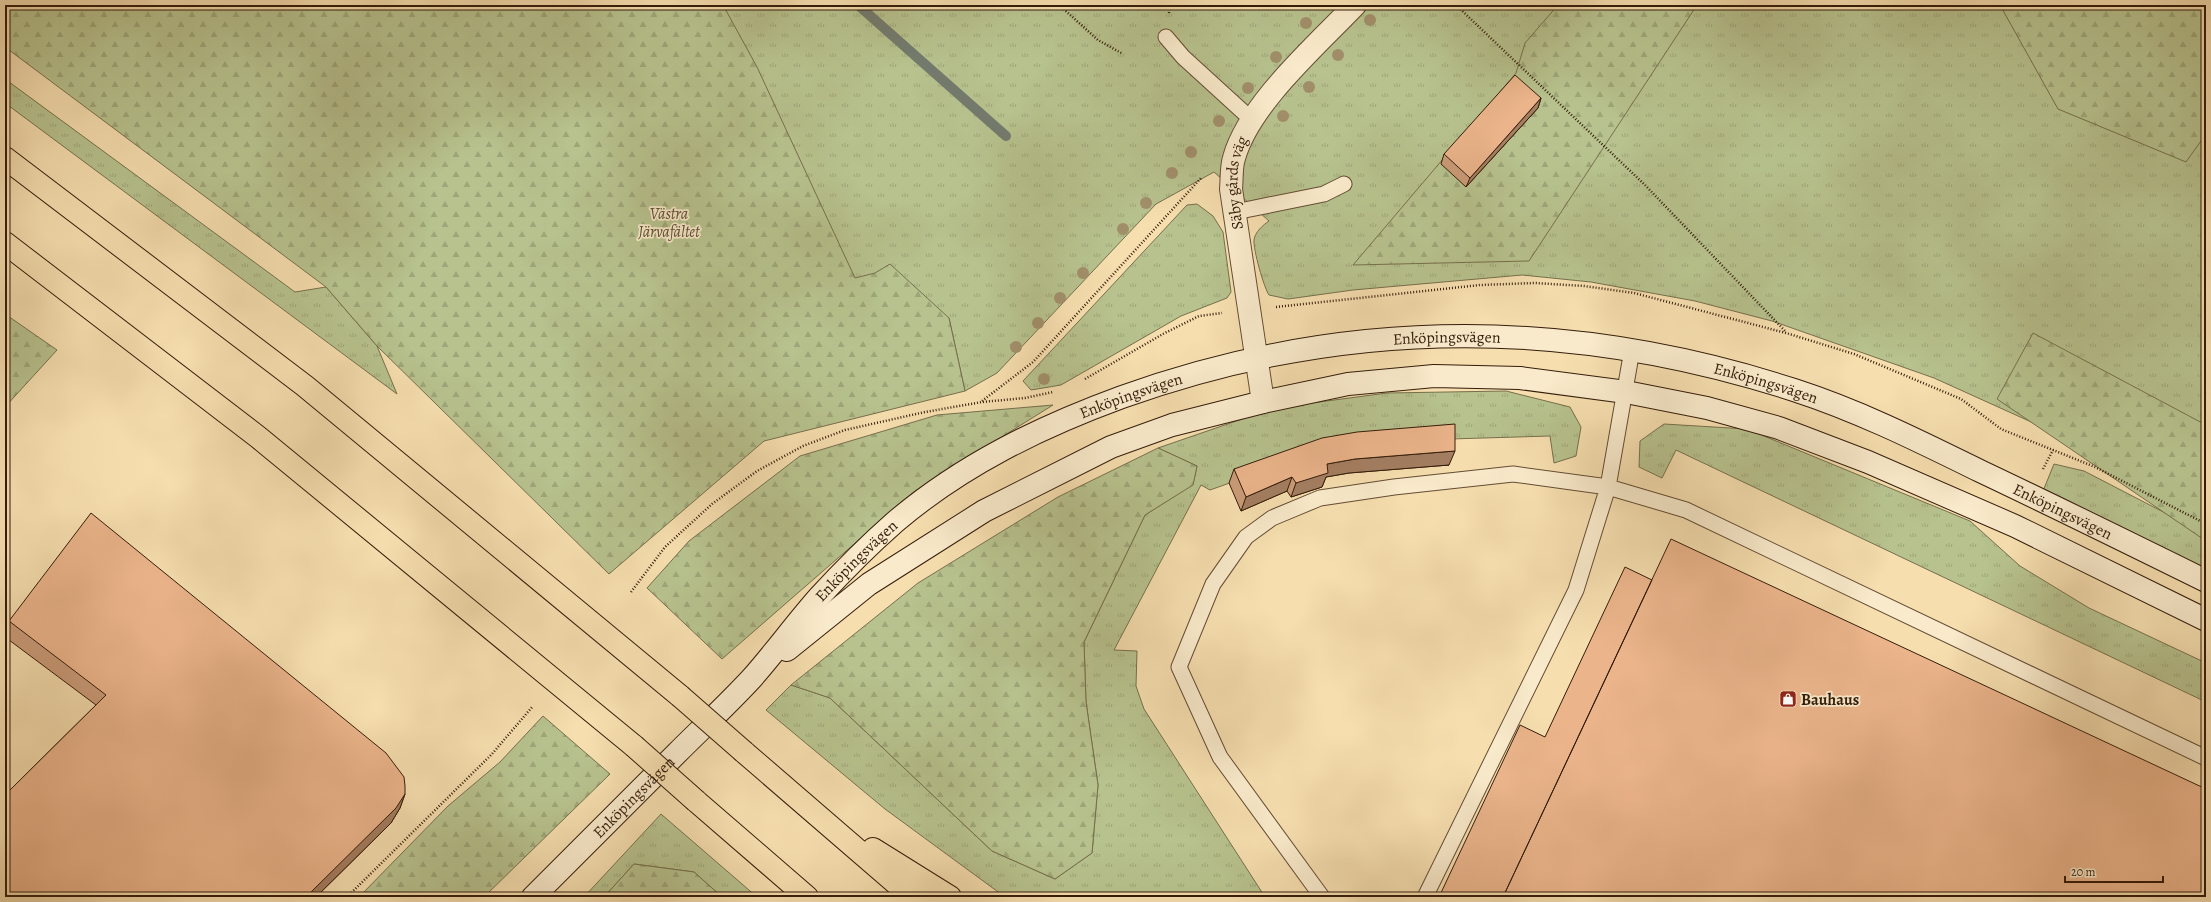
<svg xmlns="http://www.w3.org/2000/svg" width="2211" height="902" font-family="Alegreya,serif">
<defs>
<pattern id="grass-tufts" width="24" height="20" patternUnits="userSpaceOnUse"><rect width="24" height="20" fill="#b7c28e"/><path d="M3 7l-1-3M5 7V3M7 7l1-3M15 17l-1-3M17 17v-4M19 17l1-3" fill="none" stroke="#9ea679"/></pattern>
<pattern id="forest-firs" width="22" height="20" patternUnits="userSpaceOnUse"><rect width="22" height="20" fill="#b7c28e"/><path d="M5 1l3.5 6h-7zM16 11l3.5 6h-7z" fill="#9ea679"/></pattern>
</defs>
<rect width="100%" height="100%" fill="#f6deaf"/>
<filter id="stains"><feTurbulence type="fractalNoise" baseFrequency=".005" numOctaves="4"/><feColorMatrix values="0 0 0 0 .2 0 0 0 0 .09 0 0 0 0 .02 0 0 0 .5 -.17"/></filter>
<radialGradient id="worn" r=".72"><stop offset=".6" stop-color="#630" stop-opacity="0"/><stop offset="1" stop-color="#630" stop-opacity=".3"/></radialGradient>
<path fill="url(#grass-tufts)" stroke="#766f4c" d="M9 5H2206V501L1934 378 1772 321 1695 301 1591 282 1522 275 1353 290 1288 299 1269 295C1264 288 1253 249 1254 240 1255 232 1263 225 1269 221L1214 172 1156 204 997 373 965 391 949 318Z
M5 79 295 292 326 287 377 346 397 394 5 103Z
M1197 204 1213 216 1223 232 1231 292 1227 298 1181 316 1061 385 1031 390 1023 381 1187 205Z
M1506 391 1570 407 1581 427 1576 456 1554 463 1550 436 1450 439 1317 452 1210 490 1201 485 1114 650 1137 651 1136 686 1144 709 1265 897H1005L885 809 766 710 791 685 830 698 992 851 1055 879 1092 853 1098 785 1086 702 1084 642 1145 515 1193 484 1197 466 1158 448 1274 408 1387 393Z
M1664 424 1747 429 1970 521 2020 566 2089 608 2206 663V702L1676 450 1662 478 1639 467 1640 441Z
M2054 464 2084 471 2206 534V569L2043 491Z
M661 814 757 897H722L694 872 634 864 604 897H584Z"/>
<path fill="url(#forest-firs)" stroke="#766f4c" d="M5 5H723L757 67 855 278 875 273 890 264 949 318 965 391 764 441 609 574 377 346 326 287 5 47Z
M1558 5H1697L1529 261 1353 265 1516 73 1525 43Z
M2000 5H2206V134L2186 162 2058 109Z
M5 314 57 350 5 407Z
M2033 333 2206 425V541L1997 399Z
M1053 405 915 491 722 659 647 588 689 541 800 456 937 415Z
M1158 448 1197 466 1193 485 1145 515 1084 642 1086 702 1098 785 1092 853 1055 879 992 851 830 698 791 685 918 583 1058 497Z
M543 716 610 774 484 897H359L448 806 500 762Z
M634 864 694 872 722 897H604Z"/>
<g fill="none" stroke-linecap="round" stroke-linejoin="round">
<path stroke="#737b6e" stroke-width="10" d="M858 5 1006 136"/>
<defs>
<path id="lane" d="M1166 37 1183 57 1252 120
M1235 212 1324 194 1344 184
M1322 897 1220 757 1179 667 1213 584 1246 537 1272 518 1320 498 1394 487 1513 474 1608 487 1686 510 2206 758
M1425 897 1576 590 1608 487 1632 350"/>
<g id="street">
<path id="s1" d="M1263 402 1231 189C1232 179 1231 167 1234 158 1249 104 1316 46 1355 5"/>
</g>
<g id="secondary">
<path d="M787 650 869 584 984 511 1111 447 1172 425 1263 402 1348 384 1434 376 1520 378 1626 392 1707 408 1779 428 1868 462 2015 526 2206 620"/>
<path id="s2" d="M533 897C581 849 629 801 677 753 701 729 728 704 752 678 775 652 796 623 819 597 842 572 870 544 895 522 962 465 1040 427 1122 397 1345 317 1569 317 1794 390 1859 411 1919 441 1980 471 2056 507 2131 544 2206 581"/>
</g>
<path id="highway" d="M5 158 305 386 680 696
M5 243 258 437 634 746
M744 752 912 897
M696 801 807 897
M873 849 950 897"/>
</defs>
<use href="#lane" stroke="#644c33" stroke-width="17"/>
<use href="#street" stroke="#644c33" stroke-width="24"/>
<use href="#secondary" stroke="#341c0a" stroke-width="24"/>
<use href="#highway" stroke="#341c0a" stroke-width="24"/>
<path stroke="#341c0a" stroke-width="2.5" stroke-dasharray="1 2" stroke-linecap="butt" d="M1059 5 1098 40 1123 54
M1456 5 1645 185 1786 332
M1169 13 1170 5
M1276 307 1480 285 1535 283 1584 286 1634 293 1786 333 1854 354 1961 399 2001 429 2095 467 2206 524
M1085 379 1163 334 1199 316 1222 313
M982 401 1033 362 1202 177
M2043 469 2053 450
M631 592 665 547 712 504 757 471 803 446 845 430 925 412 982 402 1025 398 1053 392
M347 897 492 754 533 706"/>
<use href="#lane" stroke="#f9eacb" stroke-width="15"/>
<use href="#street" stroke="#f9eacb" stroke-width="22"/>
<use href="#secondary" stroke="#f9eacb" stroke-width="22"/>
<use href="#highway" stroke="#f6deaf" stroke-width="22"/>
<defs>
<path id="highway-bridge" d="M680 696 744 752
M634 746 696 801"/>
</defs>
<use href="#highway-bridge" stroke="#341c0a" stroke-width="24" stroke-linecap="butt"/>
<use href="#highway-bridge" stroke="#f6deaf" stroke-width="22"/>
</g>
<g fill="#a18f6a">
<circle cx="1370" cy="20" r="6"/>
<circle cx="1306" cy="23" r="6"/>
<circle cx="1338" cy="55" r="6"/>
<circle cx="1276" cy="57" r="6"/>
<circle cx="1309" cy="87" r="6"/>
<circle cx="1248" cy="88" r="6"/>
<circle cx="1283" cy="116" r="6"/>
<circle cx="1219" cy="121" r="6"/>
<circle cx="1191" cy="152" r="6"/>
<circle cx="1172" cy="173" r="6"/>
<circle cx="1146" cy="203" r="6"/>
<circle cx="1123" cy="229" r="6"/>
<circle cx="1083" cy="273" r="6"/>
<circle cx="1060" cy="298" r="6"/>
<circle cx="1038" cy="323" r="6"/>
<circle cx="1016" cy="347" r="6"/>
<circle cx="1044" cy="379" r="6"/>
</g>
<path fill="#ca9b78" stroke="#341c0a" d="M1541 98 1538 108 1466 187 1441 164 1444 154Z
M1449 465 1349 473 1326 477 1322 487 1291 497 1287 491 1241 511 1229 483 1234 469Z
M9 621 405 794 400 808 391 823 316 897H5L10 790 96 705 5 637V631Z"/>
<path fill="#a47e61" stroke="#341c0a" d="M1541 98 1538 108 1466 187 1470 178Z
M1455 451 1449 465 1349 473 1326 477 1322 487 1291 497 1296 483 1327 464 1355 459Z
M1292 477 1287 491 1241 511 1246 497Z
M405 794 400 808 391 823 316 897H306Z"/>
<path fill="#ebb48b" stroke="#341c0a" d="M1515 75 1541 98 1470 178 1444 154Z
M1455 424V451L1355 459 1327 464 1328 473 1296 483 1292 477 1246 497 1234 469 1322 438 1357 432Z
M91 513 386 753 404 777 405 786V794L396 808 306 897H5V785L10 790 106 695 9 621Z
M1671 539 2206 789V897H1503Z
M1625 567 1652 580 1503 897H1439L1520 725 1545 737Z"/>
<defs>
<symbol id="shop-square" viewBox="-11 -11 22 22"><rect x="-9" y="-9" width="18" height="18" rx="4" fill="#8f2418" stroke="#f9eacb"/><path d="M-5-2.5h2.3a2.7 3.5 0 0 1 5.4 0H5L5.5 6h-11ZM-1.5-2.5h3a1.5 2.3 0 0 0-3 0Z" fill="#fff"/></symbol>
</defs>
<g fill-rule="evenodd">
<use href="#shop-square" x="1778" y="689" width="20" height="20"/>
</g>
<g text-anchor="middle" stroke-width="3.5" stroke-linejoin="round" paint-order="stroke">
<g font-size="16" fill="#341c0a" stroke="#f9eacb">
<text dy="6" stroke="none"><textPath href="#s1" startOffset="222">Säby gårds väg</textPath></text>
<text dy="6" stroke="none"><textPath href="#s2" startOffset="1114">Enköpingsvägen</textPath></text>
<text dy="6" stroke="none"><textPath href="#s2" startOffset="1438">Enköpingsvägen</textPath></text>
<text dy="6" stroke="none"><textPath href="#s2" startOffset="791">Enköpingsvägen</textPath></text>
<text dy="6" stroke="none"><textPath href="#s2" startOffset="1762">Enköpingsvägen</textPath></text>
<text dy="6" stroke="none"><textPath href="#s2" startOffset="467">Enköpingsvägen</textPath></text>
<text dy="6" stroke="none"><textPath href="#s2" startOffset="142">Enköpingsvägen</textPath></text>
</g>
<g font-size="16" font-style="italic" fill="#5b4e32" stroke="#f9eacb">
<text x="669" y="219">Västra<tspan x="669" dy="18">Järvafältet</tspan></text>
</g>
<g font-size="16" font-weight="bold" fill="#341c0a" stroke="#f9eacb" text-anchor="start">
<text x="1801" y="705">Bauhaus</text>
</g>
</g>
<rect width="2211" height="902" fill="none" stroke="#f6deaf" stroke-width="20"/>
<rect x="6" y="6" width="2199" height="890" fill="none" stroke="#341c0a" stroke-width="2"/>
<rect x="10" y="10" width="2191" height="882" fill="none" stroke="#341c0a"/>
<path d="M2065 876v6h98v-6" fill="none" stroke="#341c0a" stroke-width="2"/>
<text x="2071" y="876" font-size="12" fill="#341c0a" stroke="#f9eacb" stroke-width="3" paint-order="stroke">20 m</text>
<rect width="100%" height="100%" filter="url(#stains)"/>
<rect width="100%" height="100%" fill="url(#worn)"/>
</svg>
